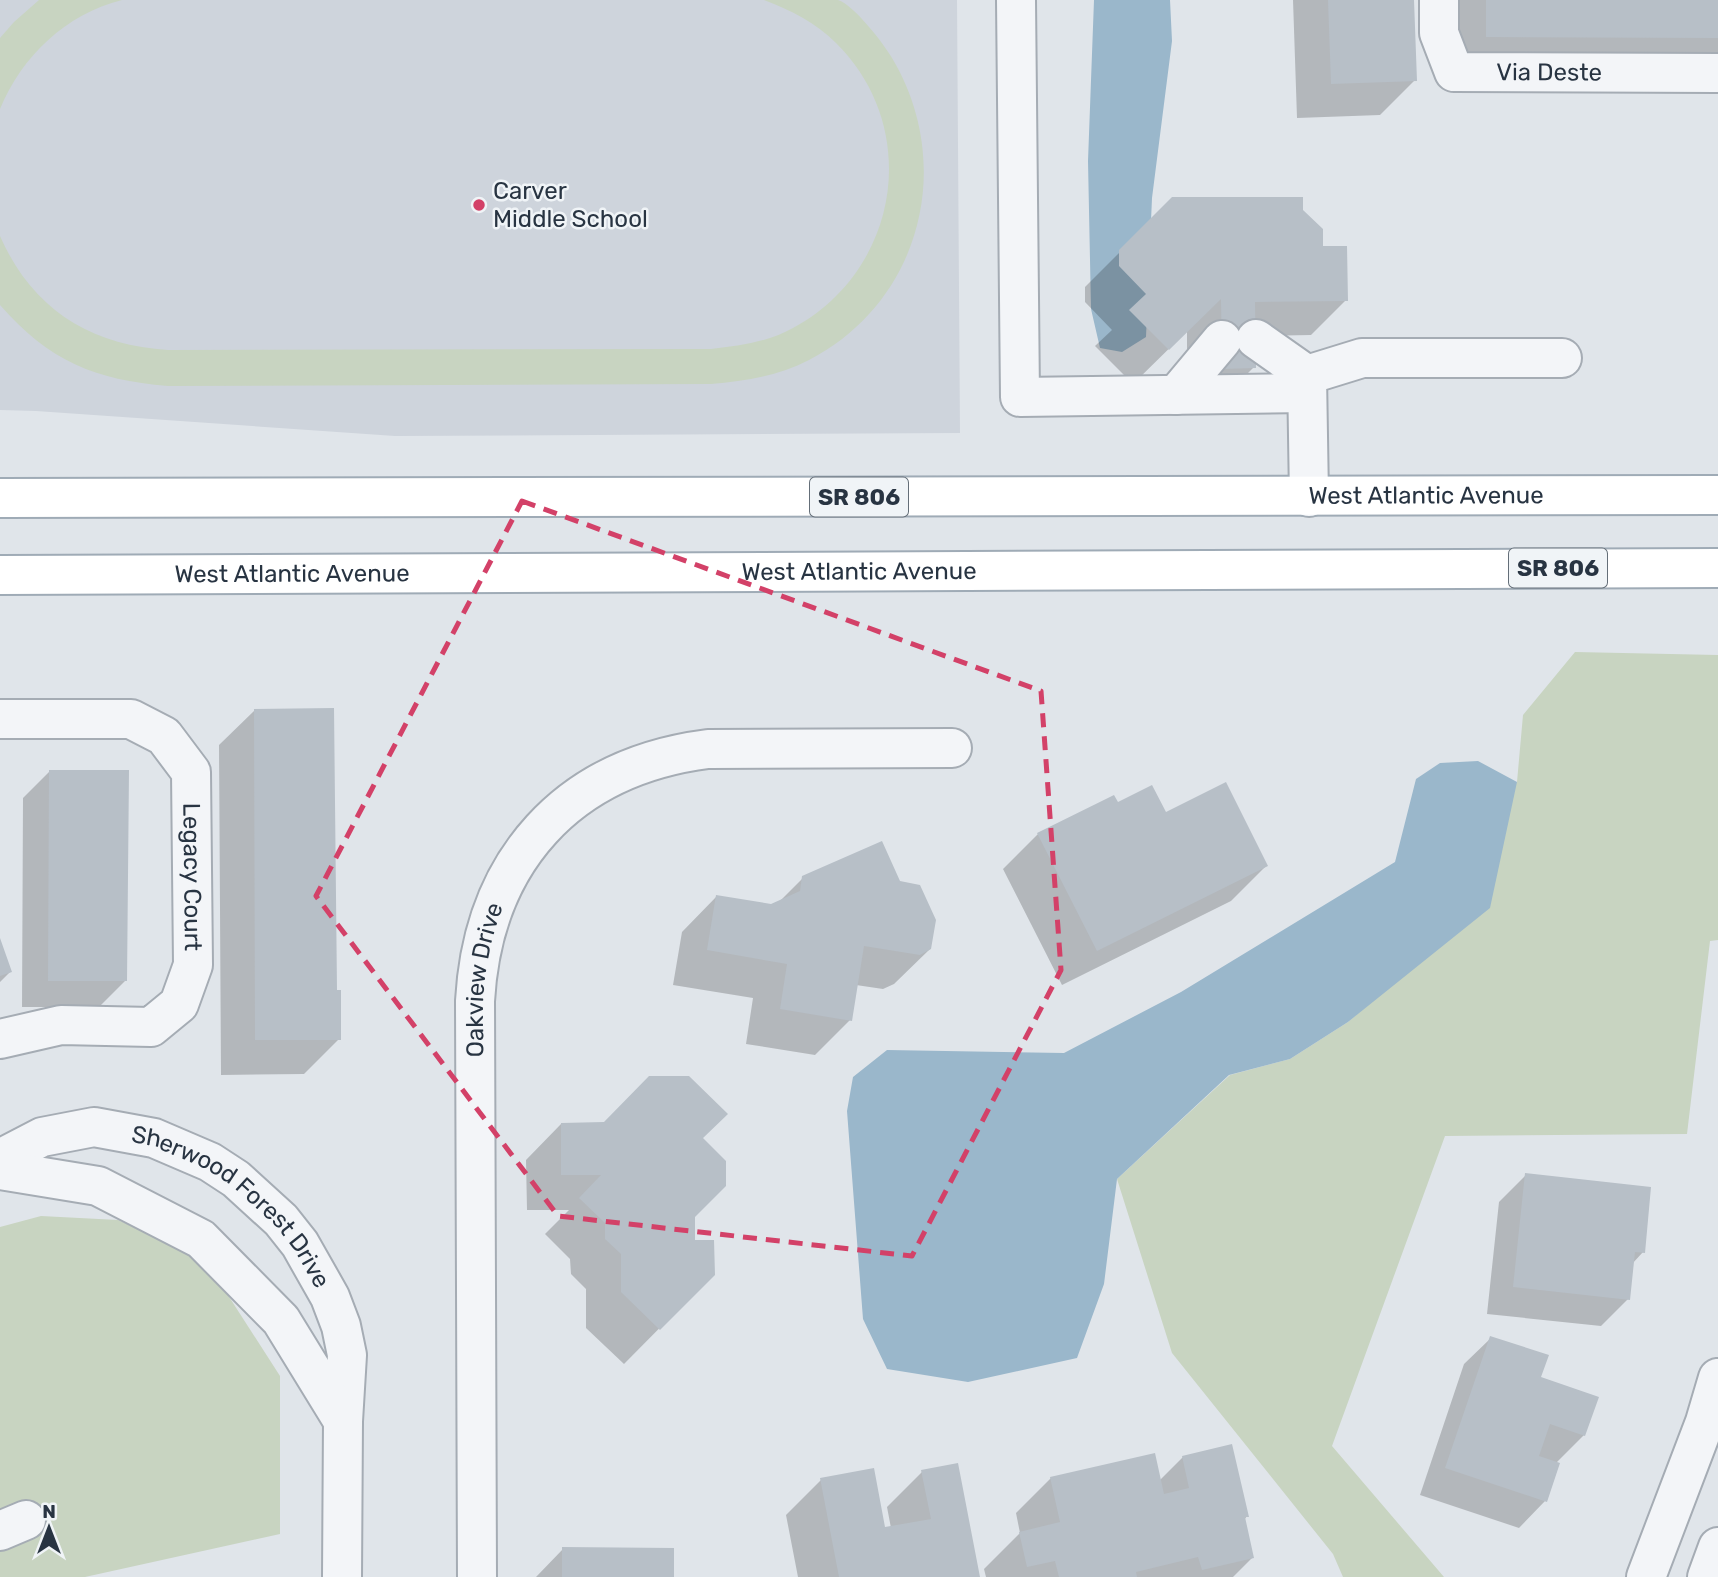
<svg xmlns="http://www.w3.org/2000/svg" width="1718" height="1577" font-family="Rubik,sans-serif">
<rect width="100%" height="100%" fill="#e0e5ea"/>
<path fill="#ced4dc" d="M0 0H957L960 433 395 436 36 411 0 410Z"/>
<path fill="#c8d4c1" d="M39 0H122C66 14 22 56 0 109V38L14 22Z
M764 0C782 0 799 0 817 0 823 0 833 0 838 0 854 5 884 44 892 58 956 165 921 302 809 360 778 376 745 381 711 384L168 386C95 380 49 361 0 305V236C32 309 90 345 168 350L711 349C739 346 768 342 793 328 899 271 923 129 836 43 816 23 791 10 764 0Z
M1575 652 1718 655V940L1710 941 1687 1134 1445 1136 1332 1446 1444 1577H1343L1333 1554 1172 1353 1117 1179 1230 1075 1290 1059 1348 1022 1390 986 1517 782 1523 715Z
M41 1216 118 1220 206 1261 280 1376V1534L85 1577H0V1227Z"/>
<path fill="#9ab7cb" d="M1094 0H1170L1172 41 1152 198 1146 337 1122 352 1100 348 1091 309 1088 161Z
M1478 761 1517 782 1490 908 1348 1022 1290 1059 1229 1075 1117 1179 1104 1284 1077 1358 968 1382 887 1369 863 1319 847 1111 853 1077 887 1050 1064 1053 1181 992 1395 862 1416 779 1440 763Z"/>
<path fill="#0003" d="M1293 0H1412L1415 80 1380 115 1297 118Z
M1452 0H1718V53L1698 72H1452Z
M1173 199 1301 210 1346 300 1311 335 1254 336V367L1219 402 1187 403V331L1133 384 1095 346 1112 330 1085 302V287Z
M255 710 335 992 339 1039 304 1074 221 1075 219 745Z
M50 771 126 980 99 1007H22L23 798Z
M1117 805 1266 866 1231 901 1062 985 1003 869 1038 834Z
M803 878 898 883 930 949 894 984 883 989 856 985 850 1020 815 1055 746 1044 753 998 673 985 682 932 717 896 771 906 779 902Z
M0 942 10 972 0 982Z
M561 1124 701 1138 693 1217V1242L713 1274 624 1364 586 1328V1289L571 1274 570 1259 545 1234 569 1210H527L526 1160Z
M1526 1175 1643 1252 1632 1264 1628 1299 1601 1326 1487 1314 1499 1202Z
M1491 1338 1584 1435 1556 1463 1545 1501 1519 1528 1420 1495 1464 1364Z
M1183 1457 1247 1516 1244 1520 1252 1558 1233 1577H986L984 1569 1020 1533 1016 1513 1051 1478 1159 1481Z
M922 1472 979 1577H798L786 1515 821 1480 884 1529 891 1528 887 1507Z
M563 1549 672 1577H536Z"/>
<path fill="#b7bfc7" d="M1328 0H1414L1417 81 1331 84Z
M1486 0H1718V38L1486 37Z
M1172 197H1303V210L1323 229V246H1347L1348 301 1255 302 1256 368 1222 369 1221 299 1169 350 1129 310 1146 294 1119 266V250Z
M334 708 337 990H341V1040H255L254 709Z
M49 770H129L127 981H48Z
M1226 782 1268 866 1097 951 1037 833 1114 795 1118 802 1152 785 1166 812Z
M882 841 900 881 920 885 936 920 931 949 920 955 864 946 852 1021 780 1009 787 964 707 950 716 895 771 904 800 891 802 876Z
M0 938 12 972 0 976Z
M649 1076H689L728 1114 703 1138 726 1161V1186L695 1217V1240H714L715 1275 660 1330 621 1292V1254L605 1239V1223L579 1198 601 1175H561V1123L604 1122Z
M1525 1173 1651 1187 1645 1253 1635 1252 1630 1300 1513 1287Z
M1490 1336 1549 1355 1541 1377 1599 1397 1585 1436 1550 1424 1539 1456 1560 1463 1547 1502 1445 1468Z
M1232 1444 1249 1517H1245L1254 1558 1202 1570 1198 1557 1136 1572 1137 1577H1059L1055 1561 1027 1567 1019 1532 1060 1522 1050 1477 1155 1453 1164 1494 1189 1488 1182 1456Z
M958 1463 980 1577H839L820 1478 874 1468 885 1527 931 1519 921 1470Z
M562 1547 674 1548V1577H562Z"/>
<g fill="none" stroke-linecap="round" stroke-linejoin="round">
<defs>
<g id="minor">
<path d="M1016 0 1020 397 1307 393"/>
<path id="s1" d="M1439 0V33L1454 72 1718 73"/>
<path d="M1256 339 1307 375"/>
<path d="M1176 395 1222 340"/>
<path d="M1309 497 1307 375 1362 358H1562"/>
<path id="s2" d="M0 719H131L164 736 191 772 193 965 179 1004 151 1027 61 1025 0 1039"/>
<path id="s3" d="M0 1159 42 1137 94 1127 154 1138 210 1162 236 1179 281 1220 300 1244 330 1297 341 1326 347 1355 343 1421 342 1577"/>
<path d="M0 1170 98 1186 201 1239 281 1320 343 1421"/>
<path d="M0 1531 26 1520"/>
<path id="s4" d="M477 1577 475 1001C483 861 567 767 708 749L952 748"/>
<path d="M1646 1577 1705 1422 1718 1378"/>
<path d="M1707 1577 1718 1547"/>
</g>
<g id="major">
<path id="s5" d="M0 498 1718 495"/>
<path id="s6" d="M0 575 1718 568"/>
</g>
</defs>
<use href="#minor" stroke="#a5acb4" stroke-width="42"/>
<use href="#major" stroke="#9fabb6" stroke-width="42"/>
<use href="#minor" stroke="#f3f5f8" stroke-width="38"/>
<use href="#major" stroke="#fff" stroke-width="38"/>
</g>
<path fill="none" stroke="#d34168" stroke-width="5" stroke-dasharray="14 9" stroke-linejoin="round" d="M522 501 1041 691 1061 970 912 1256 558 1216 316 896Z"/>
<circle fill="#d34168" stroke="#f0f4f7" stroke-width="2.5" cx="479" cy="205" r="7"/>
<g text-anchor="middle" stroke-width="5" stroke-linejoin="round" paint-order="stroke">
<g fill="#f0f4f7" stroke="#646e78" stroke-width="2">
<rect x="810" y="477.5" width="98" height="39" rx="5"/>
<rect x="1509" y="548.5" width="98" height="39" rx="5"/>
</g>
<g font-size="23" font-weight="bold" fill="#283442">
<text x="859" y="505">SR 806</text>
<text x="1558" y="576">SR 806</text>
</g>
<g font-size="24" fill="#283442" stroke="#f0f4f7">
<text dy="8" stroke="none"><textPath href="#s1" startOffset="170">Via Deste</textPath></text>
<text dy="8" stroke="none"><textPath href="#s5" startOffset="1426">West Atlantic Avenue</textPath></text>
<text dy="8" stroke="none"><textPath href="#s6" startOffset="859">West Atlantic Avenue</textPath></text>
<text dy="8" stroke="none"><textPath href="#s6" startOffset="292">West Atlantic Avenue</textPath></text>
<text dy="8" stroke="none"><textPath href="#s2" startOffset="318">Legacy Court</textPath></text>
<text dy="8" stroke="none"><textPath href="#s4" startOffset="598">Oakview Drive</textPath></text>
<text dy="8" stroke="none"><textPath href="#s3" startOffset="266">Sherwood Forest Drive</textPath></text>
</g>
<g font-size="24" fill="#283442" stroke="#f0f4f7" text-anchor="start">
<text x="493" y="199">Carver<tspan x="493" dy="28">Middle School</tspan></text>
</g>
</g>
<g transform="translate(49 1528)" stroke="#f0f4f7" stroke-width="5" paint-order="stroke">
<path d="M0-5L12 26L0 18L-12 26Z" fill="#283442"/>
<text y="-10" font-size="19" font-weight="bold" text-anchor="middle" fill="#283442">N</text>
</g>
</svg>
